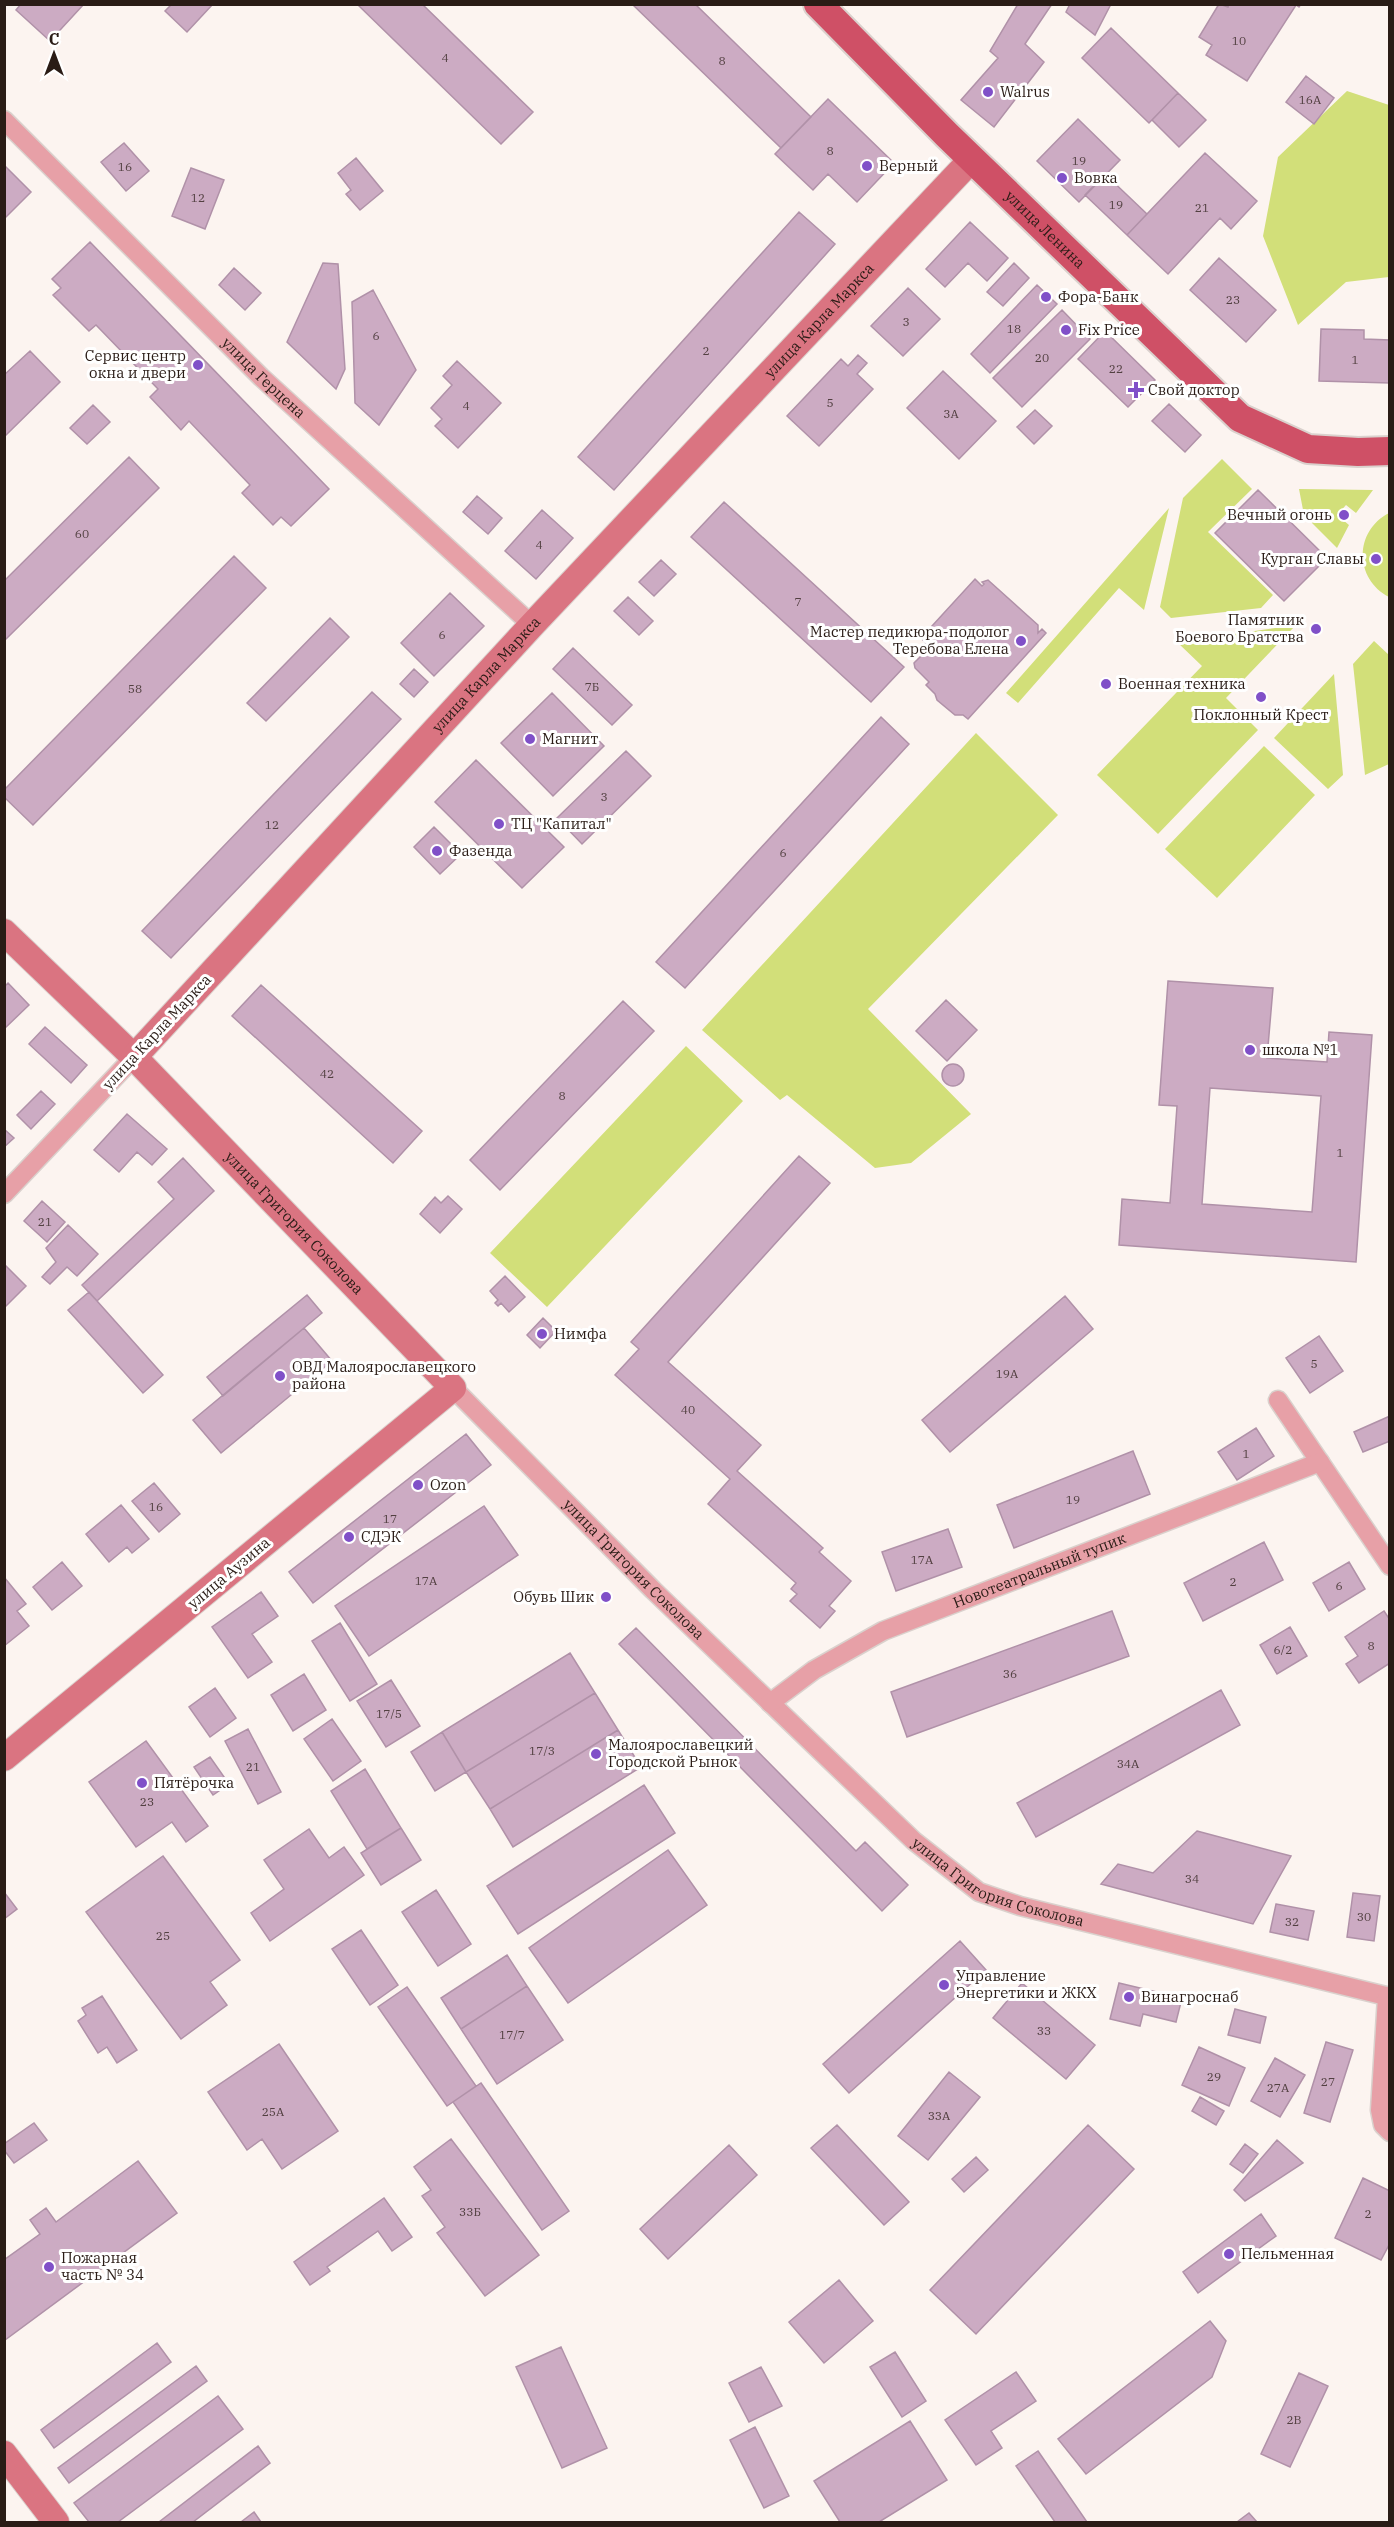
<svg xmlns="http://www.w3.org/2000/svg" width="1394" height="2527" font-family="'IBM Plex Serif',serif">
<rect width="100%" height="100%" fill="#fcf4f0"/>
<path fill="#d2df79" d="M1347 91 1389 105V277L1346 282 1298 325 1263 236 1278 157Z
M1222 459 1252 489 1208 532 1273 595 1261 608 1171 618 1160 607 1183 498Z
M1299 489 1373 490 1356 513 1346 505 1337 515 1349 525 1337 548 1304 515Z
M1169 508 1144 610 1119 588 1018 703 1006 693Z
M1389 513V597C1354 579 1354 531 1389 513Z
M1296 625 1226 698 1258 730 1158 834 1097 775 1202 666 1177 642Z
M1374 641 1389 655V764L1365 775 1353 664Z
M1334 674 1343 775 1328 789 1274 738Z
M976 733 1058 815 868 1009 971 1114 911 1163 875 1168 787 1095 780 1100 702 1030Z
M1264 746 1315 795 1217 898 1165 849Z
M686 1046 743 1101 547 1307 490 1253Z"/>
<path fill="#ccabc3" stroke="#b091a8" stroke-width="1.5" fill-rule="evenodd" d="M21 4H84L50 41 16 10Z
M172 4H213L187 32 165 11Z
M357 4H422L533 112 501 144Z
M632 4H695L811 117 781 148Z
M1018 4H1052L1025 44 1044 62 994 127 961 100 998 58 990 51Z
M1070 4H1111L1095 35 1066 12Z
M1219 4 1228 7 1229 4H1301L1299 7 1296 5 1247 81 1206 55 1212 45 1199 37Z
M1111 28 1178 93 1149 123 1082 58Z
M1306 76 1334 98 1314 124 1286 102Z
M1178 93 1206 120 1179 147 1152 120Z
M828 99 894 163 857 202 828 174 813 190 775 154Z
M1078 119 1120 160 1079 202 1037 161Z
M124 143 149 171 126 191 101 162Z
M1205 153 1257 201 1231 229 1220 218 1168 274 1127 235Z
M356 158 383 191 360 210 346 194 351 190 338 173Z
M4 165 31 192 5 218 4 217Z
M191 168 224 180 205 229 172 216Z
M1105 174 1147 214 1127 235 1085 195Z
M799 212 835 244 614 490 578 457Z
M970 222 1008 258 987 281 968 263 945 287 926 269Z
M90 242 329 489 291 526 281 517 273 525 242 493 250 485 189 421 181 430 150 397 158 389 96 325 89 331 53 295 61 288 52 279Z
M1219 258 1276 310 1246 342 1190 290Z
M323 263 338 264 345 369 336 389 287 342Z
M1014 263 1029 278 1003 306 987 292Z
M234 268 261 293 245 310 219 285Z
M1037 285 1057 304 990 373 971 354Z
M908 288 940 319 903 356 871 326Z
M373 290 416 370 379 425 355 403 352 302Z
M1062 310 1090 339 1022 407 993 378Z
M1321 329 1364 330V339L1390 340V383L1319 381Z
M1105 331 1155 380 1128 407 1078 359Z
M30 351 60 382 4 437V375Z
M858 355 867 363 857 374 873 389 819 446 787 416 841 359 848 366Z
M457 361 501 403 458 448 435 426 442 419 431 408 452 385 443 376Z
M943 371 996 421 959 459 907 408Z
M1169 404 1201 435 1185 452 1152 421Z
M93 405 110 422 87 444 70 428Z
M1035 410 1052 426 1034 444 1017 427Z
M129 457 159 488 4 641V581Z
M1258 490 1327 558 1284 601 1215 533Z
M477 496 502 518 488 534 463 512Z
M724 502 904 667 871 702 691 537Z
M542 510 573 538 536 579 505 551Z
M234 556 266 588 33 825 4 797V790Z
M661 560 676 574 654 596 639 582Z
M975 579 982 586 984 584 982 582 988 580 1038 625V633L1042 629 1046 633 968 719 963 715H955L937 700 935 694 926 685 929 682 915 668 914 663 923 654 919 651 926 643 921 638Z
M450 593 484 626 434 676 401 643Z
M628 597 653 621 639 635 614 611Z
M330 618 349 637 266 721 247 703Z
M573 648 632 705 612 725 553 669Z
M414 669 428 682 414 697 400 684Z
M372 692 401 719 171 958 142 931Z
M552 693 604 746 553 796 501 743Z
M881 717 909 744 685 988 656 962Z
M626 751 651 776 582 844 557 818Z
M476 760 564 847 522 888 435 802Z
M434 827 461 854 440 874 414 847Z
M1168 981 1273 988 1267 1058 1327 1062 1329 1032 1372 1035 1356 1262 1119 1245 1122 1199 1170 1203 1177 1106 1159 1105ZM1210 1088 1321 1096 1312 1212 1202 1204Z
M8 983 29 1005 4 1029V987Z
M261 985 422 1131 393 1163 232 1016Z
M946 1000 977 1030 947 1061 916 1031Z
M623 1001 654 1031 500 1190 470 1160Z
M45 1027 87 1065 71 1083 29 1044Z
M942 1075a11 11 0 1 1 22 0a11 11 0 1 1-22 0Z
M41 1091 55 1104 31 1129 17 1115Z
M127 1114 167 1149 152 1165 137 1152 119 1172 94 1150Z
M4 1129 14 1138 4 1147Z
M799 1156 830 1183 668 1362 761 1445 737 1471 823 1548 819 1552 851 1581 829 1606 835 1611 820 1628 790 1601 797 1594 791 1589 796 1583 708 1504 730 1479 615 1375 639 1349 631 1342Z
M183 1158 214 1191 97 1301 82 1285 174 1199 158 1182Z
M448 1196 462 1209 440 1233 420 1214 435 1197 441 1203Z
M42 1201 65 1222 47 1242 24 1221Z
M68 1225 98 1254 77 1276 67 1267 50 1284 42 1277 56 1262 46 1248Z
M4 1264 26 1286 4 1308Z
M505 1276 525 1297 509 1312 501 1303 498 1306 495 1303 498 1300 490 1291Z
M89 1292 163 1375 143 1393 68 1310Z
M307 1295 322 1313 223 1396 207 1377Z
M1065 1296 1093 1329 950 1452 922 1420Z
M543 1318 556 1331 540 1348 527 1335Z
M304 1328 332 1361 221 1453 193 1420Z
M1319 1336 1343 1371 1310 1393 1286 1358Z
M1390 1416V1441L1363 1452 1354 1432Z
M1256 1428 1274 1456 1237 1480 1218 1452Z
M466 1434 491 1465 313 1603 289 1572Z
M1133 1451 1150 1494 1014 1548 997 1505Z
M154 1483 180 1514 159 1532 132 1501Z
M121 1505 149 1539 132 1553 127 1547 109 1562 86 1534Z
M484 1506 518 1555 369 1656 335 1606Z
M948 1529 962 1567 896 1591 882 1552Z
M1264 1542 1283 1580 1203 1621 1184 1583Z
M62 1562 82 1586 52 1610 33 1587Z
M1349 1562 1365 1589 1329 1611 1313 1583Z
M4 1577 26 1604 17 1611 29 1626 4 1646Z
M261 1592 278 1616 252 1634 272 1662 248 1678 212 1627Z
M1112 1611 1129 1656 907 1737 891 1692Z
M1384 1611 1390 1620V1663L1359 1683 1346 1664 1358 1656 1345 1637Z
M340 1623 377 1684 350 1701 312 1641Z
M1290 1627 1307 1656 1277 1674 1260 1645Z
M636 1628 856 1851 865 1842 908 1885 882 1911 619 1644Z
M570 1653 595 1693 466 1772 442 1732Z
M304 1674 326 1710 293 1731 271 1695Z
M391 1680 420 1726 386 1747 357 1701Z
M215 1688 236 1718 210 1737 189 1707Z
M1221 1690 1240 1725 1036 1837 1017 1803Z
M595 1693 618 1730 490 1809 466 1772Z
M332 1719 361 1761 333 1781 304 1739Z
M248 1729 281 1792 258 1804 225 1741Z
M618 1730 641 1767 513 1847 490 1809Z
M442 1732 466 1772 435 1791 411 1752Z
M146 1741 208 1826 186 1842 172 1822 136 1847 89 1782Z
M210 1757 229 1784 213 1795 194 1767Z
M365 1769 401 1828 367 1849 331 1791Z
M644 1785 675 1833 518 1934 487 1886Z
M401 1828 421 1860 381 1885 361 1853Z
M309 1829 329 1858 344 1847 364 1875 270 1941 251 1913 284 1889 264 1860Z
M1197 1831 1291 1856 1253 1924 1101 1884 1118 1864 1153 1873Z
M668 1850 707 1905 568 2003 529 1948Z
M163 1856 240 1960 210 1982 227 2005 181 2039 86 1912Z
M436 1890 471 1944 438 1966 402 1912Z
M4 1892 17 1909 4 1919Z
M1353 1893 1380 1896 1374 1941 1347 1937Z
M1276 1904 1314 1911 1308 1940 1270 1932Z
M361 1930 398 1985 370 2005 332 1949Z
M960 1941 986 1970 849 2093 823 2064Z
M507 1955 527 1986 461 2029 441 1998Z
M1022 1983 1095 2045 1066 2079 993 2018Z
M1119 1983 1182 1998 1176 2022 1143 2014 1140 2026 1110 2019Z
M527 1986 563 2040 497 2084 461 2029Z
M407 1987 476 2086 447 2106 378 2007Z
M102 1996 137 2050 117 2063 107 2047 98 2053 78 2021 86 2015 82 2008Z
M1235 2009 1266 2017 1260 2043 1228 2035Z
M1326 2042 1353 2050 1330 2122 1304 2113Z
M279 2044 338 2131 282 2169 262 2139 247 2150 208 2092Z
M1199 2047 1245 2068 1229 2106 1182 2085Z
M1275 2058 1305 2075 1280 2117 1251 2101Z
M949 2072 980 2097 928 2160 898 2136Z
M481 2083 569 2211 542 2230 453 2102Z
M1200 2097 1224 2111 1216 2125 1192 2111Z
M34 2123 47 2140 14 2163 4 2150V2144Z
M837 2125 909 2202 884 2225 811 2148Z
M1088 2125 1134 2169 976 2334 930 2290Z
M451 2139 539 2255 485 2296 437 2233 445 2227 422 2196 431 2190 414 2167Z
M1277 2140 1303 2163 1245 2201 1234 2190Z
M1245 2144 1258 2154 1243 2173 1230 2164Z
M729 2145 757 2175 668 2259 640 2229Z
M976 2157 988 2170 964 2192 952 2179Z
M138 2161 177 2213 5 2340 4 2260 40 2234 30 2220 46 2208 56 2222Z
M1363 2178 1390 2191V2243L1381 2260 1335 2238Z
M384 2198 412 2237 392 2251 378 2231 327 2267 330 2271 310 2285 294 2262Z
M1261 2214 1276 2236 1198 2293 1183 2272Z
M839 2280 873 2321 824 2363 789 2322Z
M1210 2321 1226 2341 1212 2377 1086 2474 1058 2439Z
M157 2343 171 2362 54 2448 41 2430Z
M561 2347 607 2448 562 2468 516 2367Z
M895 2352 926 2401 902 2417 870 2367Z
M196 2366 207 2381 69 2483 58 2468Z
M761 2367 782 2406 749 2422 729 2383Z
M1016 2372 1036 2401 991 2431 1002 2448 976 2465 945 2420Z
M1299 2373 1328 2386 1290 2467 1261 2454Z
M218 2396 243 2429 118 2522H89L74 2503Z
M910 2421 947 2480 879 2522H840L814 2481Z
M755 2427 789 2496 764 2508 730 2440Z
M258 2446 270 2463 193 2522H159Z
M1038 2451 1087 2522H1055L1016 2466Z
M254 2512 261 2522H241Z
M1249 2513 1257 2522H1237Z"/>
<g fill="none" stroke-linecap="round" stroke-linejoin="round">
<defs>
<g id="street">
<path id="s1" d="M4 120 261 377 532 625"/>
<path d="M4 1194 134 1057"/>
<path id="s2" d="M453 1388 653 1590 914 1841 979 1892 1020 1906 1390 1997"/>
<path d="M1278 1400 1390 1566"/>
<path id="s3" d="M770 1703 814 1670 883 1631 1320 1462"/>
<path d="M1387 1997 1380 2110 1383 2125 1390 2132"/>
</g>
<g id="secondary">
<path id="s4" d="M4 932 134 1057 453 1388 4 1758"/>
<path id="s5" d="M134 1057 532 625 972 159"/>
<path d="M4 2454 56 2522"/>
</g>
<g id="primary">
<path id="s6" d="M818 4 947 135 1240 418 1308 449 1358 452 1390 451"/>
</g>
</defs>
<use href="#street" stroke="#dad1cd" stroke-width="21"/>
<use href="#secondary" stroke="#dad1cd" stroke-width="28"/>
<use href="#primary" stroke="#dad1cd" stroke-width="32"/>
<use href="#street" stroke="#e7a0a7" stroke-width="18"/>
<use href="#secondary" stroke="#da7481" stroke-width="26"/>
<use href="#primary" stroke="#cf5066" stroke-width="28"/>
</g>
<g fill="#8050c8" stroke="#fff" stroke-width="2">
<circle cx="988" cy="92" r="6"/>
<circle cx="867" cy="166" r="6"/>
<circle cx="1062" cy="178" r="6"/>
<circle cx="1046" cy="297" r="6"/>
<circle cx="1066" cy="330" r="6"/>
<circle cx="198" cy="365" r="6"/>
<path d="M1133 381h6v6h6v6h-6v6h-6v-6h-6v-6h6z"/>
<circle cx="1344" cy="515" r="6"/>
<circle cx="1376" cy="559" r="6"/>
<circle cx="1316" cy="629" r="6"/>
<circle cx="1021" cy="641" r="6"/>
<circle cx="1106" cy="684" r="6"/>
<circle cx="1261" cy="697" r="6"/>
<circle cx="530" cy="739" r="6"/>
<circle cx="499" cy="824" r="6"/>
<circle cx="437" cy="851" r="6"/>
<circle cx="1250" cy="1050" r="6"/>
<circle cx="542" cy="1334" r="6"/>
<circle cx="280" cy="1376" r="6"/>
<circle cx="418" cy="1485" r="6"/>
<circle cx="349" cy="1537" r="6"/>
<circle cx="606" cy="1597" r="6"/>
<circle cx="596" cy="1754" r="6"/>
<circle cx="142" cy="1783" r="6"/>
<circle cx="944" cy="1985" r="6"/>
<circle cx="1129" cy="1997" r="6"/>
<circle cx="1229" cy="2254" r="6"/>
<circle cx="49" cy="2267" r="6"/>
</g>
<g text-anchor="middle" stroke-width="6" stroke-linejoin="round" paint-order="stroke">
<g font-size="12" fill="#524041">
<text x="1239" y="45">10</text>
<text x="445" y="62">4</text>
<text x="722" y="65">8</text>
<text x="1310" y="104">16А</text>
<text x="830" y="155">8</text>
<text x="1079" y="165">19</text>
<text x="125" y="171">16</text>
<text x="198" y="202">12</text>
<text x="1116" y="209">19</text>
<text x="1202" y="212">21</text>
<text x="1233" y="304">23</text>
<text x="906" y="326">3</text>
<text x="1014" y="333">18</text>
<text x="376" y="340">6</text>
<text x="706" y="355">2</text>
<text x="1042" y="362">20</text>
<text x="1355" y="364">1</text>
<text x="1116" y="373">22</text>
<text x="830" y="407">5</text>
<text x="466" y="410">4</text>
<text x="951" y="418">3А</text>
<text x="82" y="538">60</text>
<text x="539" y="549">4</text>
<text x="798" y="606">7</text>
<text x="442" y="639">6</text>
<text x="592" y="691">7Б</text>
<text x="135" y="693">58</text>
<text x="604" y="801">3</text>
<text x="272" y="829">12</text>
<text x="783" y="857">6</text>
<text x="327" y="1078">42</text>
<text x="562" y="1100">8</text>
<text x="1340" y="1157">1</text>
<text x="45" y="1226">21</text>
<text x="1314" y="1368">5</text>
<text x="1007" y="1378">19А</text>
<text x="688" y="1414">40</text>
<text x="1246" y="1458">1</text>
<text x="1073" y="1504">19</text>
<text x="156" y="1511">16</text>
<text x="390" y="1523">17</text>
<text x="922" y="1564">17А</text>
<text x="426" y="1585">17А</text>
<text x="1233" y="1586">2</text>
<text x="1339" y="1590">6</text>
<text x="1371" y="1650">8</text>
<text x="1283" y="1654">6/2</text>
<text x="1010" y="1678">36</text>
<text x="389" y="1718">17/5</text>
<text x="542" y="1755">17/3</text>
<text x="1128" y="1768">34А</text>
<text x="253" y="1771">21</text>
<text x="147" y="1806">23</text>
<text x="1192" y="1883">34</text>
<text x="1364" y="1921">30</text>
<text x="1292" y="1926">32</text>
<text x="163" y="1940">25</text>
<text x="1044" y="2035">33</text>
<text x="512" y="2039">17/7</text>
<text x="1214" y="2081">29</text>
<text x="1328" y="2086">27</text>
<text x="1278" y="2092">27А</text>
<text x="273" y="2116">25А</text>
<text x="939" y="2120">33А</text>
<text x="470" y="2216">33Б</text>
<text x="1368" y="2218">2</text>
<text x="1294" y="2424">2В</text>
</g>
<g font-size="15" fill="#2a1c16" stroke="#fff" text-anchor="start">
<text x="1000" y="97">Walrus</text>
<text x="879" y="171">Верный</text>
<text x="1074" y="183">Вовка</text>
<text x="1058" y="302">Фора-Банк</text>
<text x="1078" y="335">Fix Price</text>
<text x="186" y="361" text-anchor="end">Сервис центр<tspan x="186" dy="17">окна и двери</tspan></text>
<text x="1148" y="395">Свой доктор</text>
<text x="1332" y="520" text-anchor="end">Вечный огонь</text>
<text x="1364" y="564" text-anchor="end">Курган Славы</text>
<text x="1304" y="625" text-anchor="end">Памятник<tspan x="1304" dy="17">Боевого Братства</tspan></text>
<text x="1009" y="637" text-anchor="end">Мастер педикюра-подолог<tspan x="1009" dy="17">Теребова Елена</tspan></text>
<text x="1118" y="689">Военная техника</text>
<text x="1261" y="720" text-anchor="middle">Поклонный Крест</text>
<text x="542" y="744">Магнит</text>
<text x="511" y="829">ТЦ "Капитал"</text>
<text x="449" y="856">Фазенда</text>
<text x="1262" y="1055">школа №1</text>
<text x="554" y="1339">Нимфа</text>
<text x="292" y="1372">ОВД Малоярославецкого<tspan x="292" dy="17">района</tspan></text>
<text x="430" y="1490">Ozon</text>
<text x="361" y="1542">СДЭК</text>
<text x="594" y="1602" text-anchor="end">Обувь Шик</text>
<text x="608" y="1750">Малоярославецкий<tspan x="608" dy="17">Городской Рынок</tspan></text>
<text x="154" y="1788">Пятёрочка</text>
<text x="956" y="1981">Управление<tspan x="956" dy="17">Энергетики и ЖКХ</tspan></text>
<text x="1141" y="2002">Винагроснаб</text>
<text x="1241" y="2259">Пельменная</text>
<text x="61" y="2263">Пожарная<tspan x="61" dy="17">часть № 34</tspan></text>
</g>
<g font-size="15" fill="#2a1c16" stroke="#fff">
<text dy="5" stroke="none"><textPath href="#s6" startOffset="320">улица Ленина</textPath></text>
<text dy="5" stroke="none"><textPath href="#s5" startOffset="1006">улица Карла Маркса</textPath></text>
<text dy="5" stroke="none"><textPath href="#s1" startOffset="366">улица Герцена</textPath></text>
<text dy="5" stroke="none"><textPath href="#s5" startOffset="520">улица Карла Маркса</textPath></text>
<text transform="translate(157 1032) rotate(-47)" y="5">улица Карла Маркса</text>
<text dy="5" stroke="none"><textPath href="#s4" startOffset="411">улица Григория Соколова</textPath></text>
<text dy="5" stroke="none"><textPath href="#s2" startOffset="256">улица Григория Соколова</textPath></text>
<text dy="5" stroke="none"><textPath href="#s3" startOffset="302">Новотеатральный тупик</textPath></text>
<text transform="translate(229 1573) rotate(-40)" y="5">улица Аузина</text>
<text dy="5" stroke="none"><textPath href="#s2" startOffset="742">улица Григория Соколова</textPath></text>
</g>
</g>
<rect width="1394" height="2527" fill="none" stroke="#2a1c16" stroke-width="12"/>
<g transform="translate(54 54)" stroke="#ffffff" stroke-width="4.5" paint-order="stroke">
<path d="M0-4.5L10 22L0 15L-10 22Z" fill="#2a1c16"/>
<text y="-9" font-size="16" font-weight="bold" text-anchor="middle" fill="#2a1c16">С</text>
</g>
</svg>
